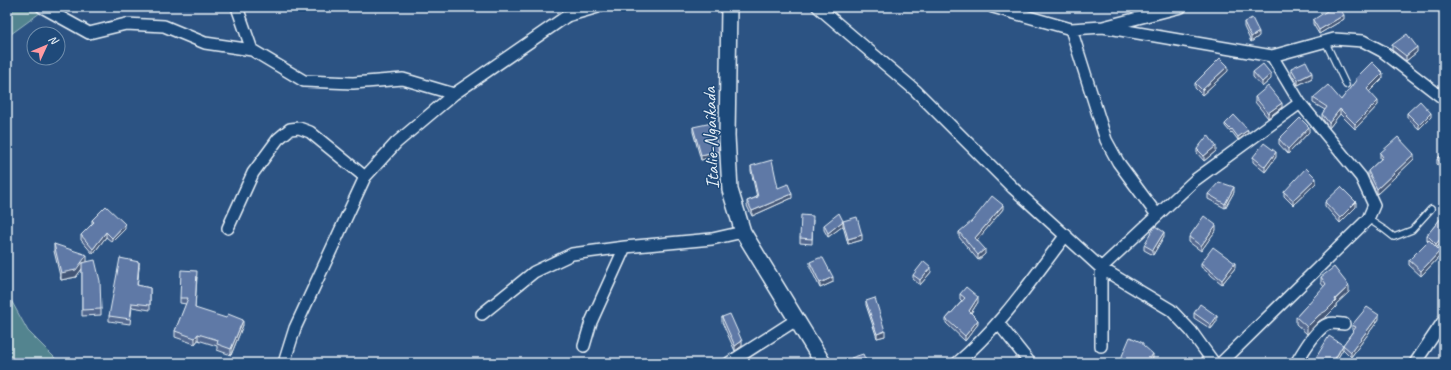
<svg xmlns="http://www.w3.org/2000/svg" width="1451" height="370" font-family="Caveat,sans-serif">
<rect width="100%" height="100%" fill="#2c5383"/>
<filter id="ink" filterUnits="userSpaceOnUse"><feTurbulence type="fractalNoise" baseFrequency=".025" numOctaves="2"/><feDisplacementMap in="SourceGraphic" scale="8" xChannelSelector="R" yChannelSelector="G"/><feConvolveMatrix kernelMatrix="1 2 1 2 8 2 1 2 1" color-interpolation-filters="sRGB"/></filter>
<g filter="url(#ink)">
<path fill="#52848f" stroke="#9dbac4" d="M7 7H48L7 37Z
M7 293 28 331 60 363H7Z"/>
<g fill="none" stroke-linecap="round" stroke-linejoin="round">
<defs>
<path id="lane" d="M1325 41 1346 85
M1368 219 1385 230 1394 237 1412 230 1431 209"/>
<path id="street" d="M42 7 89 33 126 24 164 26 205 43 252 50 304 81 353 83 403 79 454 94
M237 7 252 50
M818 7 915 90 1013 188 1101 268 1171 310 1191 331 1214 363
M993 7 1071 29 1103 27 1181 7
M1103 27 1272 56 1334 39 1363 41 1382 51 1444 99
M1071 29 1106 140 1118 162 1157 215
M228 228 253 173 278 139 290 129 299 128 310 132 365 177
M482 314 534 272 572 254 625 247 712 239 743 232
M998 323 1030 363
M584 346 591 322 625 247
M1101 346V268L1195 180 1300 103
M284 363 295 328 365 177 396 143 454 94 567 16 598 7
M729 363 796 320
M957 363C1000 327 1032 279 1066 235
M1221 363 1368 219 1374 205 1361 177 1300 103 1272 56
M1296 363C1303 352 1316 328 1328 324 1333 322 1340 324 1344 324
M1415 363 1444 320"/>
<path id="secondary" d="M729 7 727 136 730 190 743 232 823 363"/>
</defs>
<use href="#lane" stroke="#e8f1f8" stroke-width="8"/>
<use href="#street" stroke="#e8f1f8" stroke-width="14"/>
<use href="#secondary" stroke="#e8f1f8" stroke-width="18"/>
<use href="#lane" stroke="#1f4a7a" stroke-width="5.5"/>
<use href="#street" stroke="#1f4a7a" stroke-width="11"/>
<use href="#secondary" stroke="#1f4a7a" stroke-width="15"/>
</g>
<path fill="#52688f" stroke="#e8f1f8" d="M1344 19 1319 34 1313 24V20Z
M1244 22 1259 36 1251 42 1244 27Z
M1392 45 1417 52 1406 61 1392 50Z
M1291 68 1312 78 1298 85 1291 73Z
M1228 71 1202 95 1195 88V83Z
M1253 72 1271 79 1262 87 1253 77Z
M1356 78H1383L1369 91 1378 105 1355 129 1340 114 1329 128 1322 118V114L1325 110 1313 103V98L1341 100 1356 81Z
M1255 97 1282 107 1268 118 1255 102Z
M1407 113 1431 117 1419 129 1407 118Z
M1225 124 1248 133 1238 140 1232 132 1231 133 1225 126Z
M693 127 719 155 701 160 693 132Z
M1309 132 1288 154 1279 144V139Z
M1197 149 1216 151 1204 161 1197 153Z
M1444 152V170L1437 164V159Z
M1380 153 1414 159 1377 194 1368 176V171L1381 159 1380 158Z
M1253 157H1276L1265 172 1253 162Z
M751 166 778 188 792 198 752 216 747 206V201L757 197 751 171Z
M1316 183 1293 205 1284 196V192Z
M1234 192 1225 208 1208 199V194Z
M1325 202 1356 207 1340 223 1325 206Z
M1003 209 977 240 985 254 978 260 959 237V232Z
M1442 217 1437 248 1440 256 1421 276 1409 265V260L1428 241 1427 240V235Z
M92 220 125 229 112 242 106 237 93 254 81 240V235L92 224Z
M813 220 812 244 800 243V238Z
M843 221 862 240 848 244 843 226 828 237 824 230V225Z
M1216 230 1201 251 1189 242V237Z
M1164 236 1153 255 1144 250V245Z
M54 244 87 262 101 309V315L82 316V268L76 277 61 280 54 251Z
M810 262 833 282 820 288 810 267Z
M1201 263 1235 268 1222 284 1201 267Z
M139 267 137 285 150 288V310L132 307 130 324 109 321V316Z
M1444 271V286L1440 281V276Z
M931 272 920 285 913 279V275Z
M197 277 195 309 243 325 231 355 217 350V346L198 340 195 344 175 337V331L186 304 180 303V298Z
M1321 277 1349 292 1336 304V307L1326 317 1319 321 1307 334 1296 324V317L1324 287 1321 283Z
M960 294 978 302 971 313 978 324 965 341 946 323V319L962 301 960 299Z
M866 301 885 336 877 338 866 305Z
M1194 313 1217 321 1211 329 1194 318Z
M722 317 742 346 735 351 722 322Z
M1379 319 1351 357 1343 349 1335 363H1310L1343 345 1353 331 1352 330V325Z"/>
<path fill="#425574" stroke="#e8f1f8" d="M1344 15V19L1319 34V30Z
M1259 32V36L1251 42V37Z
M1417 47V52L1406 61V56Z
M1228 66V71L1202 95V90Z
M1312 73V78L1298 85V80Z
M1383 73V78L1367 94V89Z
M1271 74V79L1262 87V82Z
M1378 101V105L1355 129V124Z
M1282 103V107L1268 118V113Z
M1340 109V114L1329 128V123Z
M1431 113V117L1419 129V125Z
M1309 127V132L1288 154V149Z
M1248 130V133L1238 140V137Z
M1216 146V151L1204 161V156Z
M719 151V155L701 160V155Z
M1276 152V157L1265 172V167Z
M1414 154V159L1377 194V189Z
M1316 178V183L1293 205V200Z
M1234 187V192L1225 208V204Z
M792 194V198L752 216V211Z
M1356 202V207L1340 223V218Z
M1003 205V209L975 243V238Z
M843 221V226L828 237V233Z
M125 224V229L112 242V238Z
M1216 225V230L1201 251V246Z
M106 232V237L93 254V249Z
M1164 232V236L1153 255V250Z
M862 235V240L848 244V239Z
M1444 235V240L1436 248V244Z
M985 249V254L978 260V255Z
M1440 251V256L1421 276V271Z
M87 255V262L76 277 61 280V273Z
M139 262V267L137 290V285Z
M1235 263V268L1222 284V280Z
M931 267V272L920 285V280Z
M833 277V282L820 288V283Z
M1349 286V292L1336 304V307L1326 317 1319 321 1307 334V327Z
M978 297V302L969 316V311Z
M1379 315V319L1351 357V352Z
M1217 316V321L1211 329V325Z
M243 320V325L231 355V349Z
M978 320V324L965 341V336Z
M885 331V336L877 338V334Z
M198 334V340L195 344V338Z
M742 341V346L735 351V346Z
M1343 345V349L1335 363H1333Z
M1153 354V358L1150 363 1148 361Z"/>
<path fill="#5f79a6" stroke="#e8f1f8" d="M1333 7H1339L1344 15 1319 30 1313 20Z
M1252 18 1259 32 1251 37 1244 22Z
M1407 34 1417 47 1406 56 1392 45Z
M1220 58 1228 66 1202 90 1195 83Z
M1306 61 1312 73 1298 80 1291 68Z
M1372 62 1383 73 1367 89 1378 101 1355 124 1340 109 1329 123 1322 114 1327 107 1313 98 1328 85 1341 100 1357 79 1356 78Z
M1263 64 1271 74 1262 82 1253 72Z
M1268 86 1282 103 1268 113 1255 97Z
M1420 101 1431 113 1419 125 1407 113Z
M1234 115 1248 130 1238 137 1232 129 1231 130 1225 124Z
M1300 118 1309 127 1288 149 1279 139Z
M712 123 719 151 701 155 693 127Z
M1208 135 1216 146 1204 156 1197 149Z
M1398 137 1414 154 1377 189 1368 171 1383 157 1380 153Z
M1264 143 1276 152 1265 167 1253 157Z
M1444 152V166L1437 159Z
M772 160 778 188 788 184 792 194 752 211 747 201 758 197 751 166Z
M1306 168 1316 178 1293 200 1284 192Z
M1219 182 1234 187 1225 204 1208 194Z
M1341 187 1356 202 1340 218 1325 202Z
M992 196 1003 205 975 238 985 249 978 255 959 232 972 221Z
M106 206 125 224 112 238 106 232 93 249 81 235 94 222 92 220Z
M839 213 843 221 828 233 824 225Z
M801 215 813 216 812 239 800 238Z
M1204 216 1216 225 1201 246 1189 237Z
M857 217 862 235 848 239 843 221Z
M1442 217 1444 218V235L1436 244 1427 235Z
M1155 226 1164 232 1153 250 1144 245Z
M1429 240 1440 251 1421 271 1409 260Z
M54 244 87 255 76 270 61 273Z
M1213 247 1235 263 1222 280 1201 263Z
M120 258 139 262 137 285 150 288V305L132 303 130 319 109 316Z
M819 258H823L833 277 820 283 810 262Z
M95 260 100 281 101 309 82 310V263Z
M924 261 931 267 920 280 913 275Z
M1334 267 1349 286 1335 299 1336 301 1326 311 1319 315 1307 327 1296 317 1326 284 1321 277Z
M181 270 197 271 195 308 226 318 228 314 243 320 231 349 217 344 218 340 198 334 195 338 175 331 188 298H180Z
M1444 271V281L1440 276Z
M966 287 978 297 969 311 978 320 965 336 946 319 965 298 960 294Z
M875 298 885 331 877 334 866 301Z
M1200 304 1217 316 1211 325 1194 313Z
M1367 307 1379 315 1351 352 1343 345 1356 327 1352 325Z
M730 314 742 341 735 346 722 317Z
M1329 336 1343 345 1333 362 1334 363H1310L1312 360 1314 361Z
M1130 337 1143 343V345L1153 354 1148 361 1151 363H1119Z
M863 354 867 363H853L851 358Z
M1376 360 1379 363H1374Z"/>
</g>
<g text-anchor="middle" stroke-width="3" stroke-linejoin="round" paint-order="stroke">
<g font-size="19" fill="#e8f1f8" stroke="#1f4a7a">
<text transform="translate(710 138) rotate(-92)" y="7">Italie-Ngaîkada</text>
</g>
</g>
<rect width="1451" height="370" fill="none" stroke="#1f4a7a" stroke-width="24"/>
<rect x="12" y="12" width="1427" height="346" fill="none" stroke="#e8f1f8" stroke-width="1.5" filter="url(#ink)"/>
<g transform="translate(46 46) rotate(46)"><circle r="19" fill="#1f4a7a" stroke="#6f8dac"/>
<path d="M0-3L7 15L0 10L-7 15Z" fill="#ff9aa2"/>
<text y="-6" font-size="11" font-weight="bold" text-anchor="middle" fill="#e8f1f8">N</text>
</g>
</svg>
